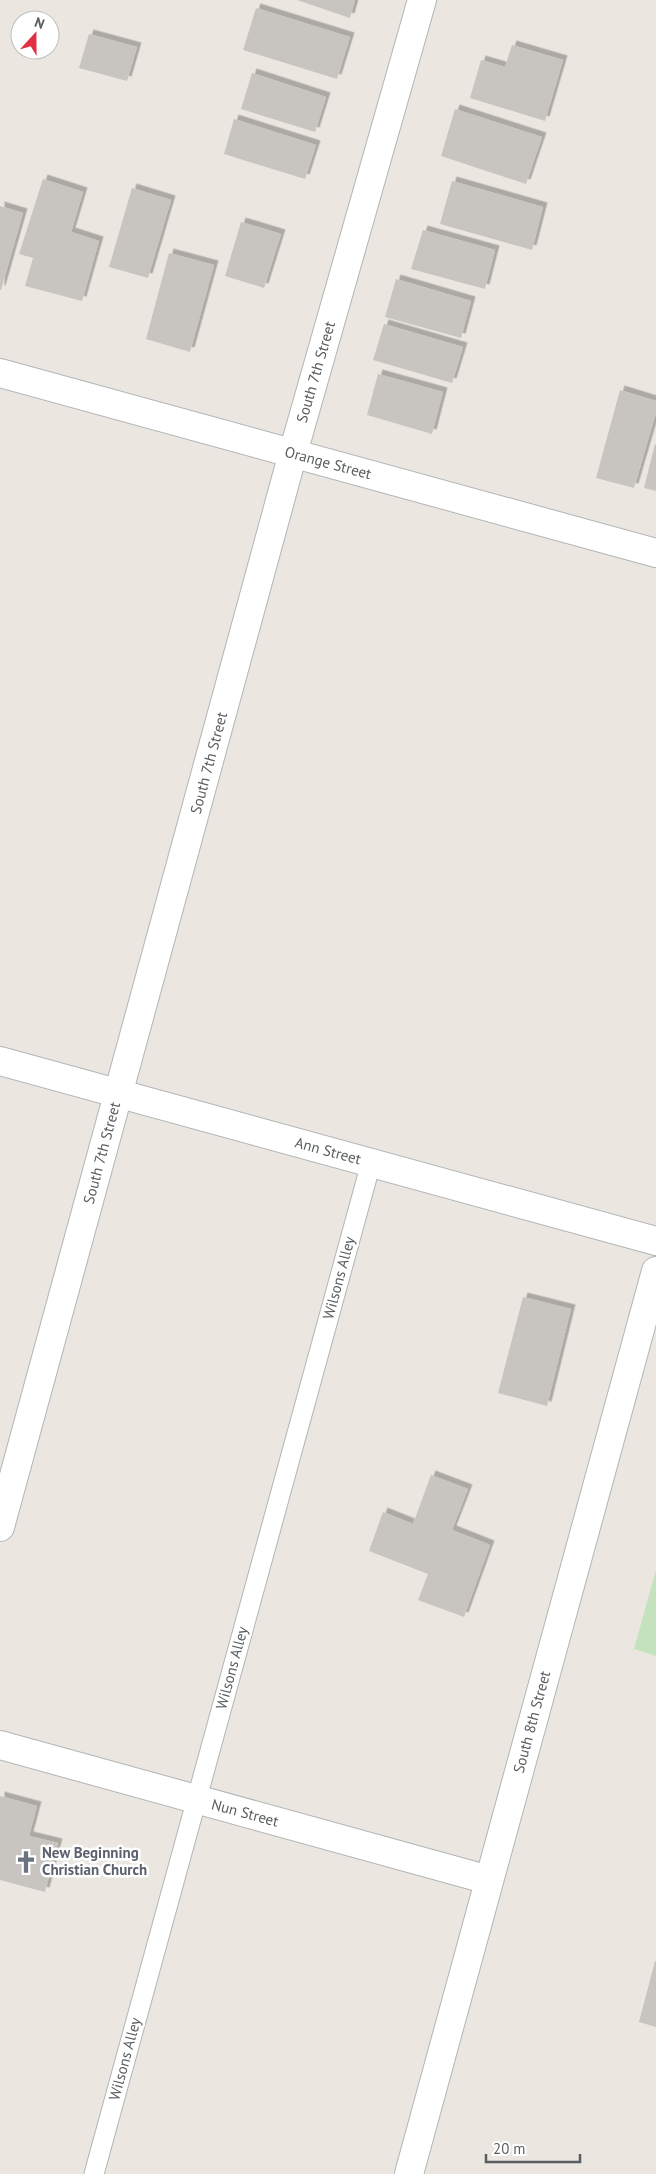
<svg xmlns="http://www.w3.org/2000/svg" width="656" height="2174" font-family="'PT Sans',sans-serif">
<defs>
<filter id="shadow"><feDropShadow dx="4.5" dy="-4.5" stdDeviation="0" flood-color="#0004"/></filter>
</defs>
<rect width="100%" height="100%" fill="#ebe7e0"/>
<path fill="#c4e3bd" d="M656 1570V1656L634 1649Z"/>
<path fill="#c8c4bf" filter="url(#shadow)" d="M297 0H355L350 18Z
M256 8 350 37 337 79 243 50Z
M89 34 137 47 127 81 79 68Z
M512 45 563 60 545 121 470 98 481 60 505 67Z
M252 73 326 97 315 132 241 109Z
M455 109 542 137 526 184 441 156Z
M234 119 316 145 305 179 224 154Z
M43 179 83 192 71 232 99 241 82 301 25 286 33 258 19 254Z
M452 181 543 207 532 250 440 224Z
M132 188 171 200 148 278 109 267Z
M0 206 23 213 1 290H0Z
M241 222 281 234 264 288 225 276Z
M423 230 495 250 485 289 411 269Z
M169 253 214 265 190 352 146 339Z
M396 279 471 301 461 338 385 317Z
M384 324 463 347 452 383 373 360Z
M378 374 443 392 432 434 367 415Z
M620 390 656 401V413L634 488 596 478Z
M655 444 656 445V491L644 488Z
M523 1297 571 1309 547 1406 498 1393Z
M431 1475 468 1489 452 1530 490 1545 464 1617 418 1600 428 1574 369 1551 383 1512 413 1524Z
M0 1796 37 1806 29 1836 58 1843 45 1892 0 1880Z
M655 1961H656V2027L639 2022Z"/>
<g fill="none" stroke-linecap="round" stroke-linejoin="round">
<defs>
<path id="lane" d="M94 2174 371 1163"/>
<path id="street" d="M0 373 656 553
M0 1061 656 1241
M0 1527 293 453 422 0
M0 1745 489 1880"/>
<path id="secondary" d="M409 2174 656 1271"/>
</defs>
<use href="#lane" stroke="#b1b4b8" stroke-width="21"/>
<use href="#street" stroke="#b1b4b8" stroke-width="30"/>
<use href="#secondary" stroke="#b0b5b8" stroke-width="30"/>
<use href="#lane" stroke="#fff" stroke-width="19"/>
<use href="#street" stroke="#fff" stroke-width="28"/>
<use href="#secondary" stroke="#fff" stroke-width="28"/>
</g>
<defs>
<symbol id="church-bare" viewBox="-9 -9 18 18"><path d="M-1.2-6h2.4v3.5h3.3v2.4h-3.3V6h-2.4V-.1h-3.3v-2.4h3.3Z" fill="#6b7280" stroke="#fff" stroke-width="2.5" paint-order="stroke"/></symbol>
</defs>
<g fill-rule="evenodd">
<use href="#church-bare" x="10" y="1846" width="32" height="32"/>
</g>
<g text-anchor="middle" stroke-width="5" stroke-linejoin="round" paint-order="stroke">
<g font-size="15" fill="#595e61" stroke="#fff">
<text transform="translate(316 372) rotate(-74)" y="5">South 7th Street</text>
<text transform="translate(328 463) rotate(15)" y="5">Orange Street</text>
<text transform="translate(209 763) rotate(-75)" y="5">South 7th Street</text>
<text transform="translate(328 1151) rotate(15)" y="5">Ann Street</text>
<text transform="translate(102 1153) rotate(-75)" y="5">South 7th Street</text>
<text transform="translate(339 1278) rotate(-75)" y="5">Wilsons Alley</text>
<text transform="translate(232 1668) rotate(-75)" y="5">Wilsons Alley</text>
<text transform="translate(532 1722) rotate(-75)" y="5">South 8th Street</text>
<text transform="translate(245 1813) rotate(15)" y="5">Nun Street</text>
<text transform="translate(125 2059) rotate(-75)" y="5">Wilsons Alley</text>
</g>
<g font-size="15" font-weight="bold" fill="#5b616d" stroke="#fff" text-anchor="start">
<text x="42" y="1858">New Beginning<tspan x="42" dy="17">Christian Church</tspan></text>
</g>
</g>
<g transform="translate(35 35) rotate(21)"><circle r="24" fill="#ffffff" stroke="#bdbfc0"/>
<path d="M0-4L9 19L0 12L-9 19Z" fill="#e13044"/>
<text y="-8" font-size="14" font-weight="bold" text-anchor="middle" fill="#595e61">N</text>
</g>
<path d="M486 2154v8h94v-8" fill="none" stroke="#595e61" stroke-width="2.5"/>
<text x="493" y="2154" font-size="15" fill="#595e61" stroke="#ffffff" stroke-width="4" paint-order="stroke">20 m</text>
</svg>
